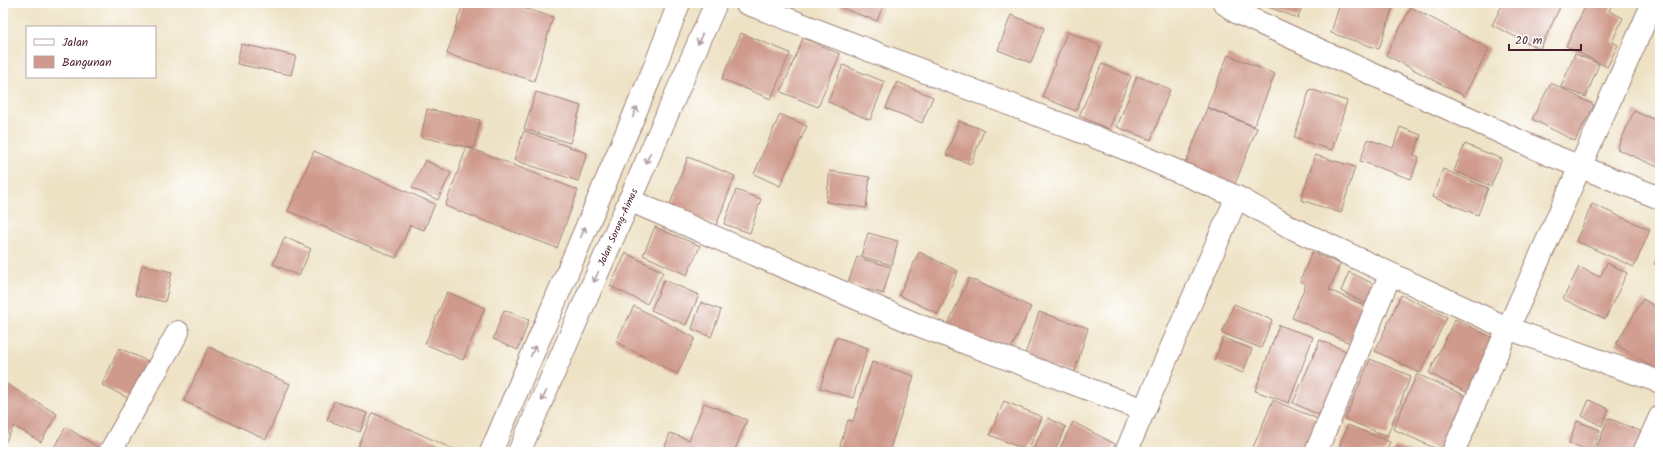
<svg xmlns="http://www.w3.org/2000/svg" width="1663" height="455" font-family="Kalam,sans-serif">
<rect width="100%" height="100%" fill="#fff"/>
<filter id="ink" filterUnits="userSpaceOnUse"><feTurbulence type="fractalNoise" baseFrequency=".025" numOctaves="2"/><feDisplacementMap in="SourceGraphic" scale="8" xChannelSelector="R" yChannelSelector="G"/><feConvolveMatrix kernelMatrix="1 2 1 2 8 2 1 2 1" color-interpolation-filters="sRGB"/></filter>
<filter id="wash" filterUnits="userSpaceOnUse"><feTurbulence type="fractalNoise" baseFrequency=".012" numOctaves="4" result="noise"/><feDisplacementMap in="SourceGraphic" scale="16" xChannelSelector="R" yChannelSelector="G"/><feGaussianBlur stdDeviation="0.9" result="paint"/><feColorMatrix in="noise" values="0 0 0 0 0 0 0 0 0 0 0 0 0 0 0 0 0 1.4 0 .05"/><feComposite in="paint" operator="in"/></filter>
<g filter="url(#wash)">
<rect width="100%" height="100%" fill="#eee2c4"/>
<g id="blocks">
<path fill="#cf9a8b" d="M463 3H507L553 17 534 81 447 54Z
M840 3H884L877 21 839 7Z
M1270 3H1303L1298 18 1268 7Z
M1340 3H1394L1379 49 1331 33Z
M1503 3H1562L1540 49 1492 25Z
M1587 3H1613L1609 11 1623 18 1612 42 1618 45 1607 67 1566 46Z
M1411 7 1489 49 1464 96 1386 55Z
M1011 15 1044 28 1031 63 998 50Z
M1067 32 1101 46 1076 111 1042 97Z
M741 33 790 53 771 99 722 79Z
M803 38 840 54 818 107 781 92Z
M241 44 296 56 291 75 237 64Z
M1575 54 1599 64 1586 97 1561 87Z
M1228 55 1275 74 1254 126 1207 107Z
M1102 64 1131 76 1109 129 1079 116Z
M843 65 885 82 870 120 828 102Z
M1137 76 1170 89 1151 140 1117 127Z
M897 82 933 97 922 123 886 108Z
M1551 83 1594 105 1575 141 1532 119Z
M1310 89 1347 101 1332 150 1294 138Z
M536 92 581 106 570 143 524 129Z
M1207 108 1257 128 1235 184 1185 165Z
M427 109 480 120 474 148 467 147 578 190 557 248 445 206 467 147 421 137Z
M1634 111 1660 122V168L1617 149Z
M780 114 807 126 780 186 754 174Z
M959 121 984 130 971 164 946 155Z
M1400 127 1421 135 1414 155 1419 157 1411 179 1360 161 1368 139 1393 148Z
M524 131 587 153 578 181 514 160Z
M1465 144 1502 159 1491 186 1454 171Z
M314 151 435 204 424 230 410 225 396 258 288 211Z
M1315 155 1355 167 1341 213 1301 200Z
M688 157 735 176 716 226 669 207Z
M425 160 451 173 438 200 412 188Z
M1443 169 1488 188 1478 215 1432 197Z
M830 171 870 177 866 208 826 202Z
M736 190 761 199 750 233 724 224Z
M1592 204 1650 230 1634 267 1576 241Z
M655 227 700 246 687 275 643 255Z
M868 233 898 241 892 265 861 256Z
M285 237 311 249 299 276 273 264Z
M919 252 958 271 938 314 899 295Z
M1312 252 1340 264 1329 290 1366 306 1350 343 1292 318 1306 284 1300 281Z
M626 253 663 272 647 304 610 286Z
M1660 256V268L1654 264Z
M857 257 891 267 883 294 848 283Z
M1607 263 1627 273 1605 319 1563 299 1579 267 1600 277Z
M142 265 172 272 165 302 135 295Z
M1349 272 1380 287 1371 306 1341 291Z
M969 278 1031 307 1007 357 946 328Z
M664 280 699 295 686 325 651 310Z
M447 292 485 308 463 360 425 344Z
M1401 295 1447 317 1420 373 1375 351Z
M1643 299 1660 310V368L1658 371 1616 344Z
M701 302 721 310 711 337 692 329Z
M1234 304 1272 320 1261 348 1222 333Z
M634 306 695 338 677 374 616 342Z
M504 310 529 320 518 350 493 339Z
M1039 312 1088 328 1074 374 1024 358Z
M1455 319 1503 343 1476 397 1429 373Z
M1279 325 1313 337 1289 403 1255 391Z
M836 337 868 348 853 398 820 388Z
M1223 338 1252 349 1243 373 1214 361Z
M1320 340 1351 353 1324 417 1293 403Z
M209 347 290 384 266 439 184 401Z
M119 348 154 364 136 402 102 385Z
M1370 359 1411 376 1387 436 1345 419Z
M872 362 914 376 889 451 879 447 878 452H838L848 420 853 421Z
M1417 374 1466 396 1441 451 1393 429Z
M3 382 57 414 41 442 14 426 3 446Z
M1273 400 1322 421 1309 452H1289L1284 450 1283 452H1257L1252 450Z
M1589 400 1609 409 1602 426 1582 416Z
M334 401 367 413 360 432 327 420Z
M1004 401 1042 417 1028 451 990 435Z
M704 403 747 420 734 452H663L670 433 689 440Z
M373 413 460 452H356Z
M1048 418 1066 427 1054 452H1032Z
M1608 418 1645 433 1637 452H1595Z
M1577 421 1600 430 1592 452 1569 443Z
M1073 422 1115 444 1111 452H1058Z
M1348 425 1390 442 1386 452H1337Z
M66 427 102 450 101 452H51Z
M1395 446 1411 452H1393Z"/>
</g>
</g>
<g filter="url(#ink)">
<use href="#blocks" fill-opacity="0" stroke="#9c8078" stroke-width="1"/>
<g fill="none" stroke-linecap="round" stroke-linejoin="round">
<defs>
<path id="minor" d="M746 3 1121 147 1237 197 1288 226 1507 328 1660 382
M1224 3 1238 13 1548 154 1660 198
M629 200 918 325 1144 410 1126 452
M1144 410 1237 197
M110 452 178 332
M1316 452 1390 275
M1453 452 1653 3
M1644 452 1660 417"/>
<path id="highway" d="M491 452 655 66 679 3
M519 452 716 3"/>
</defs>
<use href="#minor" stroke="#9c8078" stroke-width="24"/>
<use href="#highway" stroke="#9c8078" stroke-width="24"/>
<use href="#minor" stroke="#fff" stroke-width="22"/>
<use href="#highway" stroke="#fff" stroke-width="22"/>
</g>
<defs><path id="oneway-shaft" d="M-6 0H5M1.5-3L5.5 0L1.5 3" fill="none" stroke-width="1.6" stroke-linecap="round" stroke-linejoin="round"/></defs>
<g stroke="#ae9aa0">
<use href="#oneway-shaft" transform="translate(700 39) rotate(114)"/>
<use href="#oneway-shaft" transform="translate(635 112) rotate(-67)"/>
<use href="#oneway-shaft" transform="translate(648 158) rotate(114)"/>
<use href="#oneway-shaft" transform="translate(583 232) rotate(-67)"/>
<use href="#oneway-shaft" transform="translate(596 277) rotate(114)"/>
<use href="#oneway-shaft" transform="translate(533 351) rotate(-67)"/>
<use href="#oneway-shaft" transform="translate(544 396) rotate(114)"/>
</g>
</g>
<g text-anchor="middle" stroke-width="3" stroke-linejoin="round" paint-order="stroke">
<g font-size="10" fill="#4a1f2b" stroke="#fff">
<text transform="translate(617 227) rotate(-66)" y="4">Jalan Sorong-Aimas</text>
</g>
</g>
<rect width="1663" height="455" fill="none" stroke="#fff" stroke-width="16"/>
<rect x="26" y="26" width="130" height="52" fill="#ffffff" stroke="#b7a5aa"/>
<rect x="34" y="39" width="20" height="6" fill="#ffffff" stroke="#b7a5aa"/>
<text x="62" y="46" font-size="12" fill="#4a1f2b">Jalan</text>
<rect x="34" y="56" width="20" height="12" fill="#cf9a8b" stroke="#b7a5aa"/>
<text x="62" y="66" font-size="12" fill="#4a1f2b">Bangunan</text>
<path d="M1509 44v6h72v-6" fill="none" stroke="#4a1f2b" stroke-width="2"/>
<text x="1515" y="44" font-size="12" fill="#4a1f2b" stroke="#ffffff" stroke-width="3" paint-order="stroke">20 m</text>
</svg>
